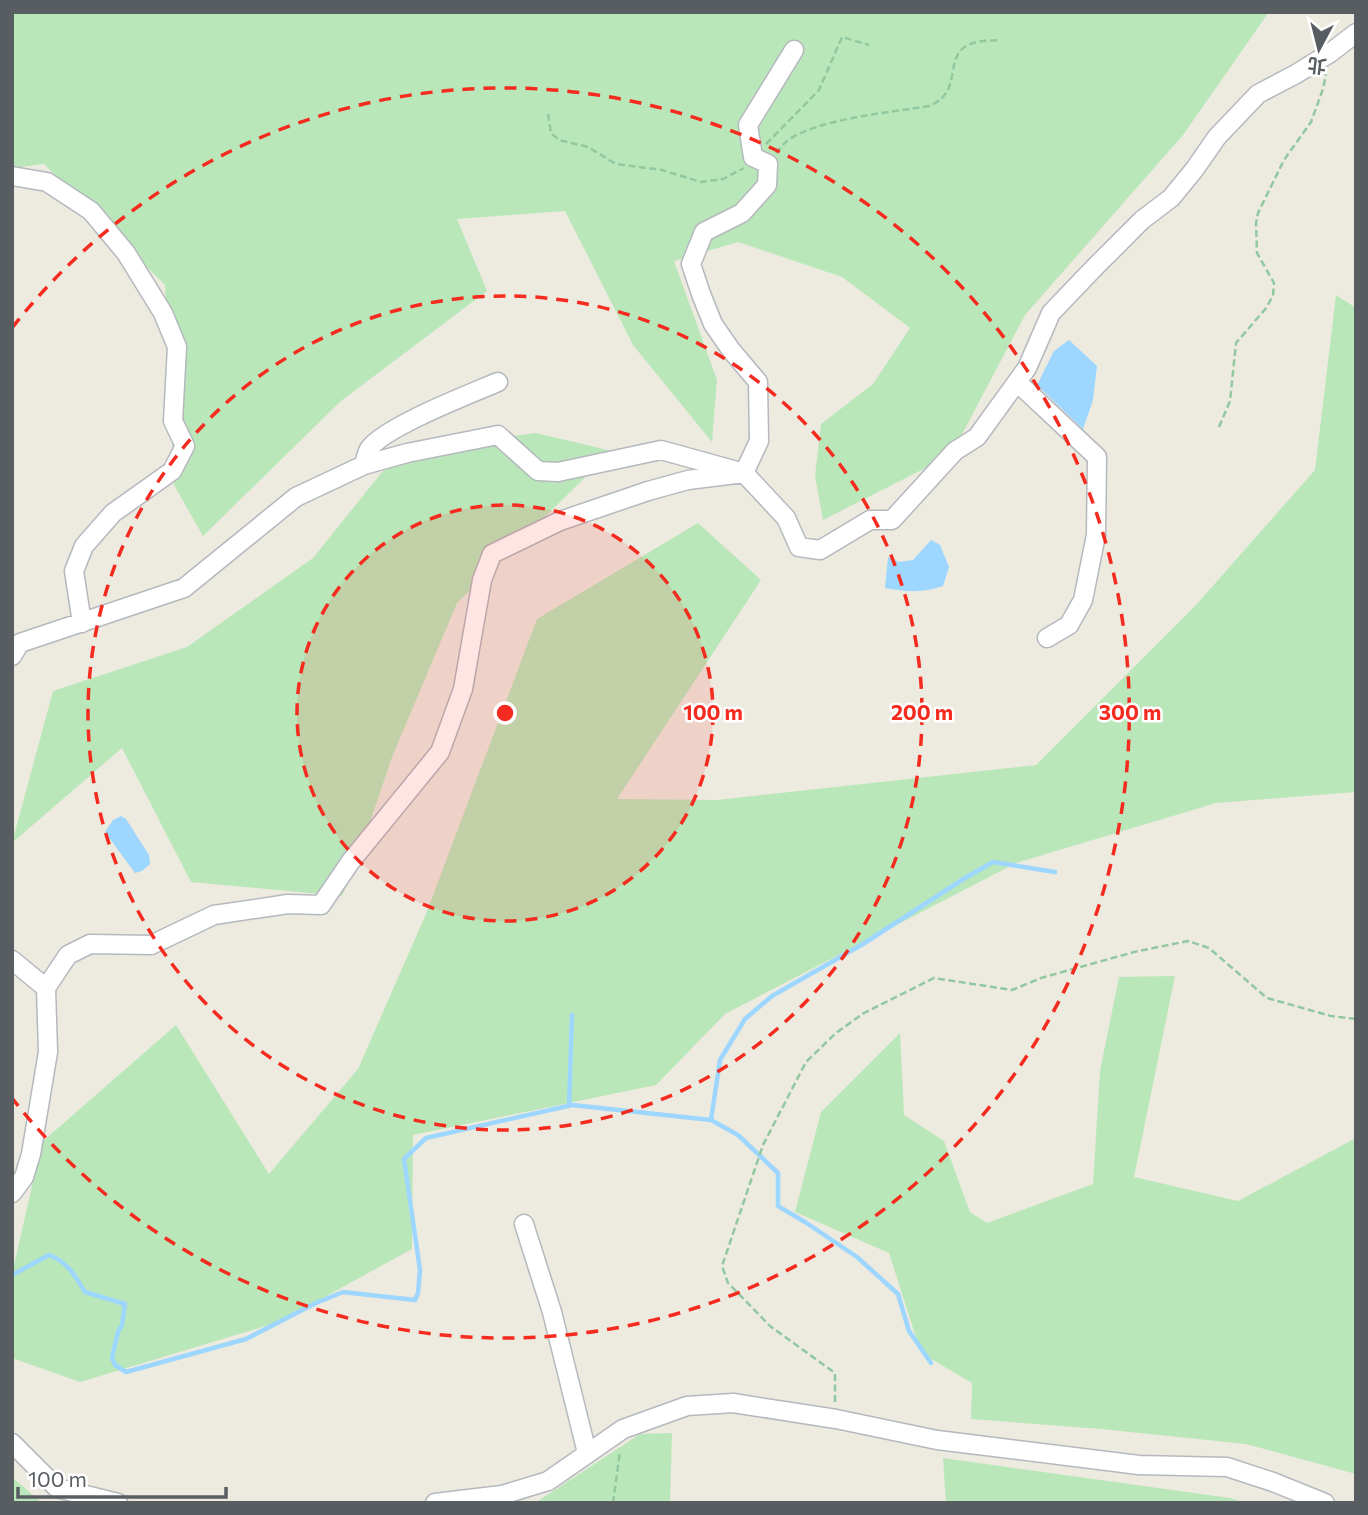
<svg xmlns="http://www.w3.org/2000/svg" width="1368" height="1515" font-family="Commissioner,'Noto Sans TC',sans-serif">
<rect width="100%" height="100%" fill="#edeadf"/>
<path fill="#bae7b9" d="M12 12H1269L1183 135 1025 315 951 455 823 520 815 476 821 424 873 384 910 328 842 277 738 242 674 261 717 380 712 442 633 345 565 211 457 219 487 291 341 401 203 536 174 485 165 285 44 164 12 168Z
M1336 295 1356 308V792L1216 803 1016 863 725 1014 656 1085 413 1135 412 1249 279 1322 80 1382 12 1358V1274L42 1142 176 1025 269 1174 358 1069 426 914 537 619 698 523 761 580 617 799 717 800 1036 765 1196 605 1315 470Z
M536 433 612 451 457 603 392 757 355 866 342 896 191 882 122 748 12 843 53 691 187 647 313 558 399 451Z
M1175 976 1134 1177 1238 1201 1356 1138V1474L1246 1444 1101 1429 971 1419 972 1383 921 1353 889 1253 795 1212 821 1112 900 1033 904 1115 944 1141 970 1212 987 1223 1093 1184 1100 1071 1119 977Z
M672 1433 670 1503H535L640 1434Z
M943 1458 1230 1498 1247 1503H946Z
M12 1477 42 1503H12Z"/>
<path fill="#9dd6ff" d="M1069 340 1097 366 1093 400 1083 429 1037 385 1054 351Z
M931 540 940 545 949 567 943 586C922 593 907 592 885 588L888 557 899 562 913 560Z
M121 816 126 819 149 855 150 864 142 871 135 873 105 832 113 820Z"/>
<g fill="none" stroke-linecap="round" stroke-linejoin="round">
<path stroke="#9dd6ff" stroke-width="4.5" d="M569 1106 572 1015
M711 1120 720 1060 745 1019 772 996 863 944 965 878 993 862 1055 872
M12 1275 49 1255C68 1262 75 1276 85 1292L125 1304 122 1325 118 1332 112 1358 115 1365 126 1372 246 1339 316 1303 343 1292 415 1300 418 1293 420 1270 404 1159 426 1138 572 1105 711 1120 738 1135 778 1173V1206L805 1222 857 1257 898 1294 909 1331 931 1363"/>
<defs>
<path id="minor" d="M12 176 47 182 91 211 126 253 163 313 177 347 173 421 185 446 172 471 113 513 84 546 74 571 82 623
M1017 382 1097 457 1096 535 1083 600 1069 625 1047 638
M364 465C365 460 367 453 369 449 384 427 470 394 498 382
M12 656 20 643 184 588 296 497 364 465 407 453 498 435 538 471 558 472 661 450 744 473 786 518 799 547 820 550 870 520H892L955 451 977 437 1027 368 1051 313 1094 268 1142 220 1171 198 1194 170 1217 137 1258 94 1296 74 1330 53 1356 33
M12 960 46 988
M12 1193 24 1177 31 1154 48 1052 46 988 68 955 90 944 151 945 214 915 288 904 321 905 351 861 440 752 463 689 482 580 492 554 560 521 648 491 688 480 744 473 759 441 758 382 731 350 713 324 701 294 691 264 704 232 742 213 767 185 768 164 753 157 748 125 794 50
M524 1224 552 1312 587 1453
M12 1443 57 1488 118 1503
M435 1503 502 1495 548 1481 623 1429 687 1406 733 1403 836 1419 937 1440 1139 1465 1227 1467 1273 1482 1325 1503"/>
</defs>
<use href="#minor" stroke="#b5b8be" stroke-width="21"/>
<path stroke="#92c8a1" stroke-width="2.5" stroke-dasharray="7 3.5" stroke-linecap="butt" d="M548 114 551 133 559 140 588 147 616 164 662 170 701 182 723 179 744 168
M766 144 819 90 842 37 869 45
M776 153C780 149 783 144 787 141 816 119 892 112 929 106 963 93 944 59 966 46 976 40 990 41 1000 40
M1219 427 1230 401 1236 343 1267 307 1273 295 1274 283 1257 253 1256 223 1258 213 1284 160 1311 122 1323 89 1326 74
M835 1402V1373L770 1326 728 1283 722 1266 763 1145 806 1062 836 1033 864 1013 934 978 1012 990 1041 978 1134 952 1188 941 1209 948 1267 998 1331 1016 1356 1019
M613 1503 620 1451"/>
<use href="#minor" stroke="#fff" stroke-width="18"/>
</g>
<circle cx="505" cy="713" r="208" fill="#f42b1e" fill-opacity=".12"/>
<g fill="none" stroke="#f42b1e" stroke-width="3.5" stroke-dasharray="12 9">
<circle cx="505" cy="713" r="208"/>
<circle cx="505" cy="713" r="417"/>
<path d="M12 328A625 625 0 1 1 12 1098"/>
</g>
<circle cx="505" cy="713" r="10" fill="#f42b1e" stroke="#fff" stroke-width="3.5"/>
<g font-size="21" text-anchor="middle" font-weight="bold" fill="#f42b1e" stroke="#fff" stroke-width="5" stroke-linejoin="round" paint-order="stroke">
<text x="713" y="720">100 m</text>
<text x="922" y="720">200 m</text>
<text x="1130" y="720">300 m</text>
</g>
<rect width="1368" height="1515" fill="none" stroke="#585d62" stroke-width="28"/>
<g transform="translate(1319 49) rotate(187)" stroke="#ffffff" stroke-width="5" paint-order="stroke">
<path d="M0-5L12 26L0 18L-12 26Z" fill="#585d62"/>
<text y="-10" font-size="19" font-weight="bold" text-anchor="middle" fill="#585d62">北</text>
</g>
<path d="M18 1487v10h208v-10" fill="none" stroke="#585d62" stroke-width="3.5"/>
<text x="28" y="1487" font-size="21" fill="#585d62" stroke="#ffffff" stroke-width="5" paint-order="stroke">100 m</text>
</svg>
